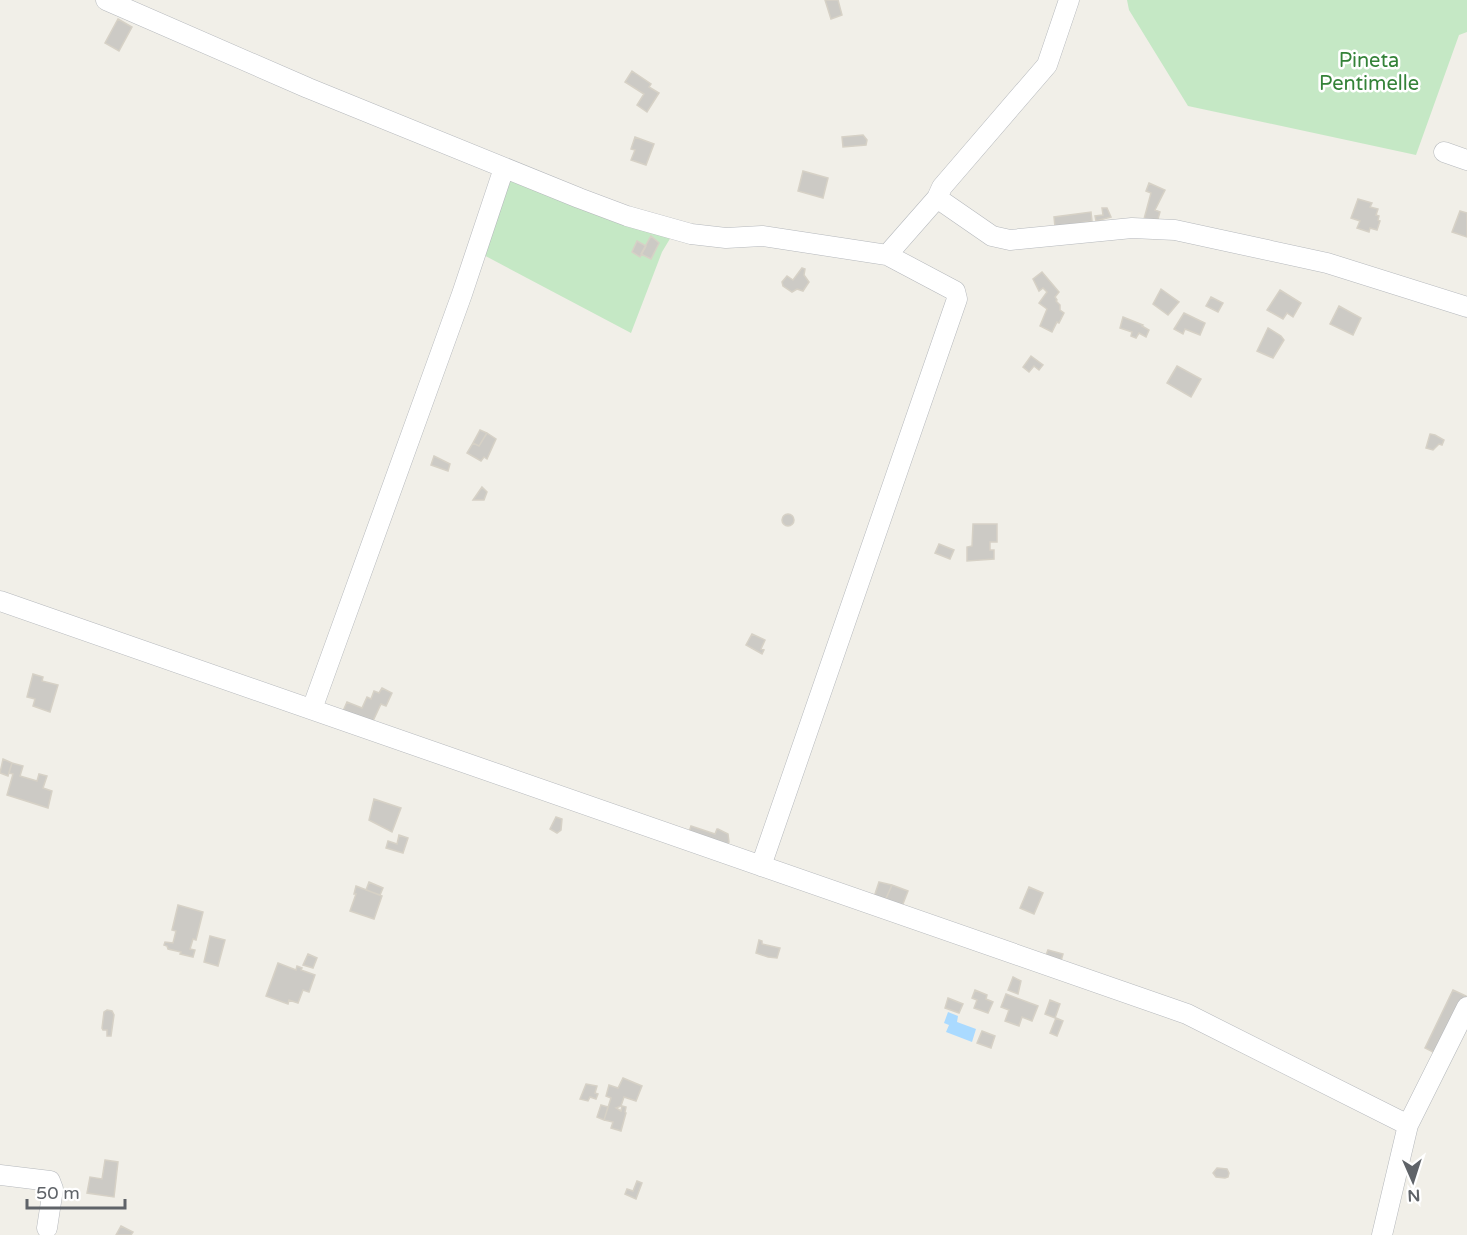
<svg xmlns="http://www.w3.org/2000/svg" width="1467" height="1235" font-family="'Varela Round',sans-serif">
<rect width="100%" height="100%" fill="#f1efe8"/>
<path fill="#c5e8c5" d="M1127 0H1467V32L1459 35 1416 155 1188 106 1129 10Z
M509 176 674 232 662 252 631 333 478 252Z"/>
<path fill="#aadaff" d="M948 1012 958 1016 957 1022 976 1029 972 1042 946 1032 949 1025 944 1023Z"/>
<path fill="#cccac5" stroke="#d6d1c6" stroke-width="1.5" d="M825 0H838L842 15 831 19Z
M118 19 132 27 119 51 105 43Z
M632 71 651 84 649 87 659 93 647 112 637 105 644 94 625 82Z
M863 135 867 140 866 145 843 147 842 137Z
M635 137 654 144 646 165 631 160 635 150 631 149Z
M803 171 828 178 823 198 798 191Z
M1149 183 1165 190 1155 210 1160 212 1158 219H1144L1151 193 1146 191Z
M1358 199 1372 203 1370 207 1378 209 1376 215 1379 216 1378 220 1380 221 1377 230 1370 228 1369 232 1357 228 1360 221 1351 218Z
M1102 208H1107L1111 217 1096 221 1095 216 1103 215Z
M1460 211 1467 213V237L1452 232Z
M1091 212 1092 221 1055 227 1054 217Z
M651 236 659 243 651 259 641 254Z
M637 241 646 246 640 257 632 252Z
M802 268 805 269 804 275 809 282 803 291 797 289 792 292 783 286 782 282 787 276 793 280Z
M1042 272 1059 292 1055 297 1057 300 1056 301 1060 305V310L1064 313 1059 323 1057 322 1052 332 1040 326 1047 309 1039 303 1047 292 1043 288 1039 291 1033 279Z
M1161 289 1179 302 1168 315 1153 304Z
M1280 290 1301 303 1293 317 1287 313 1283 319 1267 310Z
M1211 297 1223 303 1218 312 1206 306Z
M1339 306 1361 318 1353 335 1330 324Z
M1184 313 1205 323 1200 335 1185 329 1183 334 1174 329Z
M1123 317 1143 325 1142 326 1149 330 1146 337 1139 333 1136 338 1131 336 1132 332 1120 328Z
M1268 328 1281 336 1284 340 1273 358 1257 351Z
M1031 356 1043 365 1039 370 1034 366 1029 372 1023 367Z
M1177 366 1201 379 1191 397 1167 383Z
M480 430 487 433 479 446 473 443Z
M487 433 496 439 487 459 484 457 481 461 467 453 473 443 479 446Z
M1430 434 1435 435 1444 440 1442 445 1439 444 1433 450 1426 448Z
M434 456 450 464 448 471 431 465Z
M482 487 487 492 484 500H473Z
M782 520a6 6 0 1 1 12 0a6 6 0 1 1-12 0Z
M973 524H997V542H990V550H994V559L967 561V547L972 546Z
M939 544 954 550 950 559 935 553Z
M752 634 765 640 761 649 764 650 762 654 746 645Z
M33 674 43 677 42 681 58 685 50 712 33 706 35 699 27 697Z
M382 688 392 693 386 706 381 704 372 723 343 711 347 702 362 708 367 697 371 699 374 691 379 693Z
M3 759 12 763 8 776 0 773Z
M12 763 23 766 20 776 37 781 39 774 47 776 43 788 52 791 48 808 7 795 13 774 9 773Z
M374 799 401 808 392 832 369 820Z
M556 817 562 819 561 830 557 833 550 829Z
M691 826 715 834 717 829H718L728 834 729 842 727 845 688 835Z
M399 835 408 838 403 853 386 848 388 841 397 844Z
M369 882 383 888 380 895 366 890Z
M879 882 892 885 884 903 873 900Z
M892 885 908 891 901 909 884 903Z
M356 886 382 896 374 919 350 911 356 894H354Z
M1029 887 1043 893 1034 914 1020 908Z
M178 905 203 912 196 940 193 939 190 949 195 950 193 957 180 954 181 952 168 949 167 946 164 945 165 942 173 943 176 931 172 930Z
M210 936 225 940 218 966 204 962Z
M759 940 762 941V944L780 948 777 958 768 957 756 953Z
M1048 950 1063 954 1061 961 1046 955Z
M308 954 317 958 313 968 303 965Z
M278 963 296 970 297 966 302 968 301 970 315 975 309 992 303 990 298 1003 289 1000 288 1004 266 996Z
M1013 977 1021 981 1018 994 1008 990Z
M975 990 987 995 986 999 993 1002 988 1013 974 1008 977 1000 972 998Z
M1453 990 1466 996V998L1437 1054 1425 1048Z
M1006 994 1038 1006 1032 1021 1022 1017 1019 1026 1005 1021 1009 1010 1001 1007Z
M948 998 963 1004 959 1013 945 1008Z
M1050 1000 1060 1004 1055 1018 1045 1014Z
M107 1010 112 1011 114 1015 111 1036H107V1030H103L102 1028 104 1012Z
M1056 1018 1063 1021 1057 1036 1050 1033Z
M982 1031 995 1036 991 1048 977 1043Z
M623 1078 642 1086 636 1101 624 1097 621 1106 616 1108 621 1111 622 1106 626 1107 625 1112 626 1113 621 1131 611 1128 613 1122 604 1120 611 1098 606 1096 609 1085 618 1088Z
M586 1084 597 1086 595 1093 598 1094 596 1099 590 1097 588 1101 580 1099Z
M601 1105 608 1107 604 1120 597 1117Z
M105 1160 118 1162 114 1197 87 1193 90 1177 102 1179Z
M1217 1168 1227 1169 1229 1173 1228 1177 1225 1178 1216 1177 1213 1173Z
M637 1181 642 1183 636 1199 625 1194 627 1189 633 1191Z
M121 1226 133 1232 131 1235H116Z"/>
<g fill="none" stroke-linecap="round" stroke-linejoin="round">
<defs>
<path id="minor" d="M106 0 308 88 579 198 627 216 691 234 726 238 762 236 887 255 937 198 942 187 1047 65 1069 0
M1444 152 1467 160
M937 198 992 236 1010 240 1132 228 1175 230 1327 263 1467 307
M0 601 1187 1014 1408 1125
M312 709 462 294 504 168
M761 866 957 299 955 291 887 255
M0 1175 50 1181 53 1189 47 1228
M1382 1235 1408 1125 1467 1007"/>
</defs>
<use href="#minor" stroke="#b5b8bc" stroke-width="21"/>
<use href="#minor" stroke="#fff" stroke-width="20"/>
</g>
<g text-anchor="middle" stroke-width="5" stroke-linejoin="round" paint-order="stroke">
<g font-size="20" fill="#348238" stroke="#fff">
<text x="1369" y="67">Pineta<tspan x="1369" dy="23">Pentimelle</tspan></text>
</g>
</g>
<g transform="translate(1413 1181) rotate(177)" stroke="#ffffff" stroke-width="4.5" paint-order="stroke">
<path d="M0-4.5L10 22L0 15L-10 22Z" fill="#5f6368"/>
<text y="-9" font-size="16" font-weight="bold" text-anchor="middle" fill="#5f6368">N</text>
</g>
<path d="M27 1199v9h98v-9" fill="none" stroke="#5f6368" stroke-width="3"/>
<text x="36" y="1199" font-size="18" fill="#5f6368" stroke="#ffffff" stroke-width="4.5" paint-order="stroke">50 m</text>
</svg>
